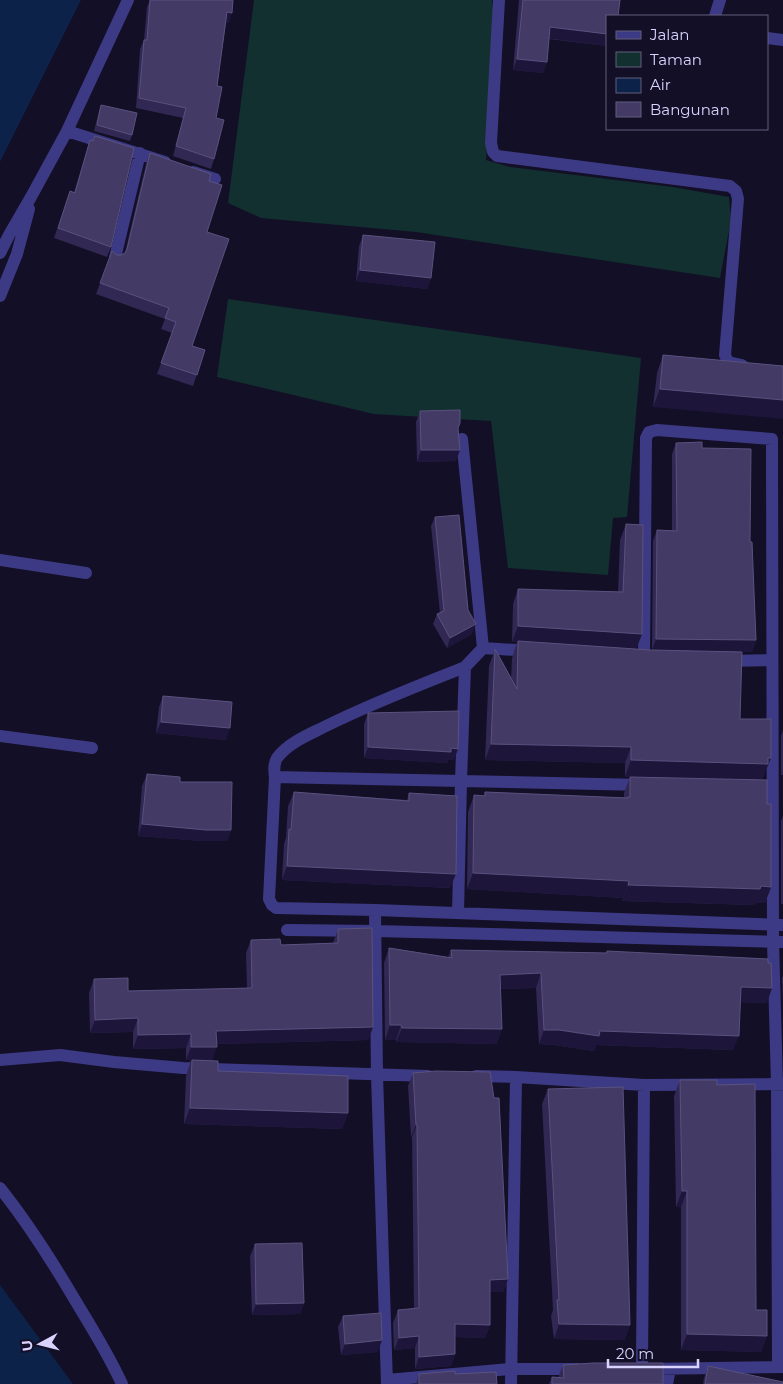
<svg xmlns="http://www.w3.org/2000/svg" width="783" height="1384" font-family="Montserrat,sans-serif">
<rect width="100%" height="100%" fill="#130f26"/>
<path fill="#12302f" d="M254 0H492L495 30 486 160 510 167 673 187 729 197 731 220 720 278 416 232 261 218 228 203Z
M228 299 641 358 627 517 613 518 608 575 508 568 491 421 374 414 217 377Z"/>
<path fill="#0c2248" d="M0 0H81L0 162Z
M0 1285 73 1384H0Z"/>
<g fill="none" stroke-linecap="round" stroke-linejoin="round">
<path stroke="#3d3a85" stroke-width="12" d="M499 0 491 143 493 152 497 156 730 186 736 191 738 199 725 355 728 362 742 365
M715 16 720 0
M767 38 783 40
M67 131 165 162
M193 172 215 179
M0 253 9 235 31 197 67 131 128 0
M115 258 140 153
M0 296 17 254 29 209
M462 439 483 648
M0 560 86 573
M530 651 483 648 465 667 461 781 275 777 269 899 272 905 276 908 375 910 783 925
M635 657 644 658 646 438 649 432 657 430 772 439 773 941 777 1084 778 1367
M726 661 772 660
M0 736 92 748
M275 777C274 771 274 763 277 758 288 743 308 735 324 727 370 704 417 686 465 667
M375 910 377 1075 387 1384
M458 913 461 781 643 785
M287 930 376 931 783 942
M0 1060 60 1055 114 1062 183 1068 428 1076
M476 1076 516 1077 644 1085 783 1084
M0 1188C28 1223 52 1261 75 1300 92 1328 109 1355 122 1384
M642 1369 644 1085
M648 1369 783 1367
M387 1380 510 1369H578
M511 1384 516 1077
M667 1384 670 1369"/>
</g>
<path fill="#312854" d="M150 0H233L229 23 226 22 217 86 214 159 211 169 173 156 183 118 136 108 140 49 144 40 147 7Z
M519 0H620L607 46 549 39 547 62 543 73 513 70Z
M101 105 132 135 130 141 94 131 99 111Z
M95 136 111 247 107 257 54 238 70 191 74 192 90 140 93 141Z
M150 153 209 181 207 232 192 346 205 350 193 386 157 374 172 333 161 329 165 319 96 294 112 251 117 255H121L125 253 146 164Z
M363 235 431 278 427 289 356 281 359 246Z
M663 355 783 366 653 407 657 373Z
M420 411 458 428 456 461 417 462 416 422Z
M676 443 702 448 750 542 756 640 752 652 678 651 740 719 765 774H764L762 780 767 804 771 887 765 903H755L754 905 622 901 623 898 467 889 468 812 474 795 484 796 485 792 624 798V793L630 777H625V763L485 760 489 666 495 649 511 679 512 658 517 642H512L513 604 518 589 618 592 620 540 626 524 642 634 636 649 652 650 653 541 657 530H672V454Z
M435 517 468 610 472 634 447 648 433 624 437 614 440 613 431 526Z
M163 696 226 740 156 733 159 707Z
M368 713 454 760H448L447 763 364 758V724Z
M783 730V775H781V736Z
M147 774 180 782 231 830 227 841H202L138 836 142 786Z
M294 792 407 800 409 793 450 888 282 880 284 844 286 837 288 806Z
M783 816V904H781V821Z
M338 929 373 1027 368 1040 217 1044 212 1061 218 1071 348 1113 342 1129 184 1124 186 1076 191 1060H186V1048L133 1049V1032L90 1033 89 993 94 979 128 991 247 988 246 953 251 940 281 945 333 943Z
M389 948 448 957 451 950 606 953 607 951 767 1003 740 1002 733 1050 596 1045 594 1051 554 1045 539 1044 536 988 501 989 497 1044 396 1042V1040H385L384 963Z
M783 976V1003L782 978Z
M413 1073 508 1279 503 1292H490V1325L485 1338 455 1337V1354L451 1366 415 1369V1348L394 1350 393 1323 398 1310 414 1309 412 1137H411L408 1086Z
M680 1080 717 1085 756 1310 767 1336 761 1352 681 1350V1207H676L674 1096Z
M548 1089 625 1340 554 1339 551 1316 553 1310 542 1104Z
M255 1244 304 1303 300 1314 252 1315 250 1256Z
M343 1316 378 1352 341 1355 338 1327Z
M563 1365 663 1384H549L552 1377 558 1378Z
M708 1366 783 1384H703L704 1378Z
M419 1374H455L497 1384H416Z"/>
<path fill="#1d163a" d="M227 12 232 13 229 23 224 22Z
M550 27 607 34V46L546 38Z
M517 59 547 62 543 73 513 70Z
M360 270 431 278 427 289 356 281Z
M660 389 783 400V419L653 407Z
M421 450H460L456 461 417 462Z
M476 624 472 634 447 648 450 638Z
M518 626 642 634 636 649 512 642Z
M656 639 756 640 752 652 652 650Z
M161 722 230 728 226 740 156 733Z
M491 744 631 747 625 763 485 760Z
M368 747 451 748 458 749 454 760H448L447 763 364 758Z
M771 758 762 780 625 777 631 760Z
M142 824 231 830 227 841H202L138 836Z
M287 866 456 874 450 888 282 880Z
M473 873 629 881 623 898 467 889Z
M628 885 761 886 771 887 765 903H755L754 905 622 901Z
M541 973 536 988 495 989 500 975Z
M741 987 772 988 767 1003 735 1002Z
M138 1018 133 1032 90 1033 95 1020Z
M390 1025H401L396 1040H385Z
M373 1027 368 1040 211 1044 216 1031Z
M402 1028 502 1029 497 1044 396 1042Z
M544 1030 600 1031 739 1036 733 1050 596 1045 594 1051 554 1045 539 1044Z
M191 1034 186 1048 133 1049 138 1035Z
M191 1047H217L212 1061 186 1060Z
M190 1108 348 1113 342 1129 184 1124Z
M416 1125H417L412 1137H411Z
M682 1191H687L681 1207H676Z
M508 1279 503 1292H486L490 1280Z
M304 1303 300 1314 252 1315 256 1304Z
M455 1324 490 1325 485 1338 450 1337Z
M559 1324 630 1325 625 1340 554 1339Z
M687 1334 767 1336 761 1352 681 1350Z
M419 1336 415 1348 394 1350 399 1338Z
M382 1340 378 1352 341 1355 345 1344Z
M455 1354 451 1366 415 1369 419 1357Z"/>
<path fill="#433a66" stroke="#5a527e" d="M150 0H233L232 13 227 12 217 86 222 87 216 118 224 120 214 159 176 146 186 108 139 98 144 40H147Z
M523 0H620L618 16H607V34L550 27 547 62 517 59Z
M101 105 137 113 132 135 97 125Z
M95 136 134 148 111 247 58 228 70 191 75 193 90 140 93 141Z
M150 153 211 174 209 181 222 185 207 232 229 239 192 346 205 350 197 375 161 363 176 322 165 318 169 308 100 283 112 251 117 255H121L125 253 127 249Z
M363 235 435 242 431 278 360 270Z
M663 355 783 366V400L660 389Z
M460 410V423L458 428 460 450H421L420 411Z
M702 442V448L751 449 750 542H752L756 640 656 639 657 530 677 531 676 443Z
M459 515 468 610 476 624 450 638 437 614 444 611 435 517Z
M626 524 643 525 642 634 518 626V589L623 592Z
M518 641 650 650 742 652 740 719H771V758H768V764L631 760V747L491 744 495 649 517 689Z
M163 696 232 702 230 728 161 722Z
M459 711 458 749 451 748V752L368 747V713Z
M147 774 180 777V782H232L231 830H206L142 824Z
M630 777 767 780V804H771V887L761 886 760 889 628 885 629 881 473 873 474 795 485 796V792L628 798V797H630Z
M294 792 409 801V793L457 796 456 874 287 866 289 829 291 830Z
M372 928 373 1027 216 1031 217 1047H191V1034L138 1035V1018L95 1020 94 979 128 978V991L252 988 251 940 280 939 281 945 338 943V929Z
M389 948 452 958 451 950 607 953V951L768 959V963H771L772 988 741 987 739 1036 600 1031 599 1036 559 1030H544L541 973 500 975 502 1029 402 1028 401 1025H390Z
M192 1060 218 1061V1071L348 1076V1113L190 1108Z
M436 1071 490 1072 494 1098H499L508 1279 490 1280V1325L455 1324V1354L419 1357V1336L399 1338 398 1310 419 1308 417 1125H416L413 1073Z
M680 1080H717V1085L755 1084 756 1310H767V1336L687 1334V1191H682Z
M623 1087 630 1325 559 1324 557 1300H559L548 1089Z
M302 1243 304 1303 256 1304 255 1244Z
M381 1313 382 1340 345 1344 343 1316Z
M593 1363H663V1384H552V1377L564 1378 563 1365Z
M708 1366 783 1382V1384H705Z
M455 1371V1374L496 1372 497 1384H419V1374Z"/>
<rect x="606" y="15" width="162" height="115" fill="#130f26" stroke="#625e7d"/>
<rect x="616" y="31" width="25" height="8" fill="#3d3a85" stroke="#625e7d"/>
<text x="650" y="40" font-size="15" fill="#d9d4ff">Jalan</text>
<rect x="616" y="52" width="25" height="15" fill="#12302f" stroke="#625e7d"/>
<text x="650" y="65" font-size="15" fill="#d9d4ff">Taman</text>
<rect x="616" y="78" width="25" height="15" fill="#0c2248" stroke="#625e7d"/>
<text x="650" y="90" font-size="15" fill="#d9d4ff">Air</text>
<rect x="616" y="102" width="25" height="15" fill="#433a66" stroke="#625e7d"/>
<text x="650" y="115" font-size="15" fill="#d9d4ff">Bangunan</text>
<g transform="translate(40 1344) rotate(263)" stroke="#130f26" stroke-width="4" paint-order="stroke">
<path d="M0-4L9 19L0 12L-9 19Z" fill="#d9d4ff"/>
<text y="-8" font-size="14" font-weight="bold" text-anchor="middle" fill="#d9d4ff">U</text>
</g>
<path d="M608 1359v8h90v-8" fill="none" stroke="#d9d4ff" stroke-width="2.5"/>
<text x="616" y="1359" font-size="15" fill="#d9d4ff" stroke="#130f26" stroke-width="4" paint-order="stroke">20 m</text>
</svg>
